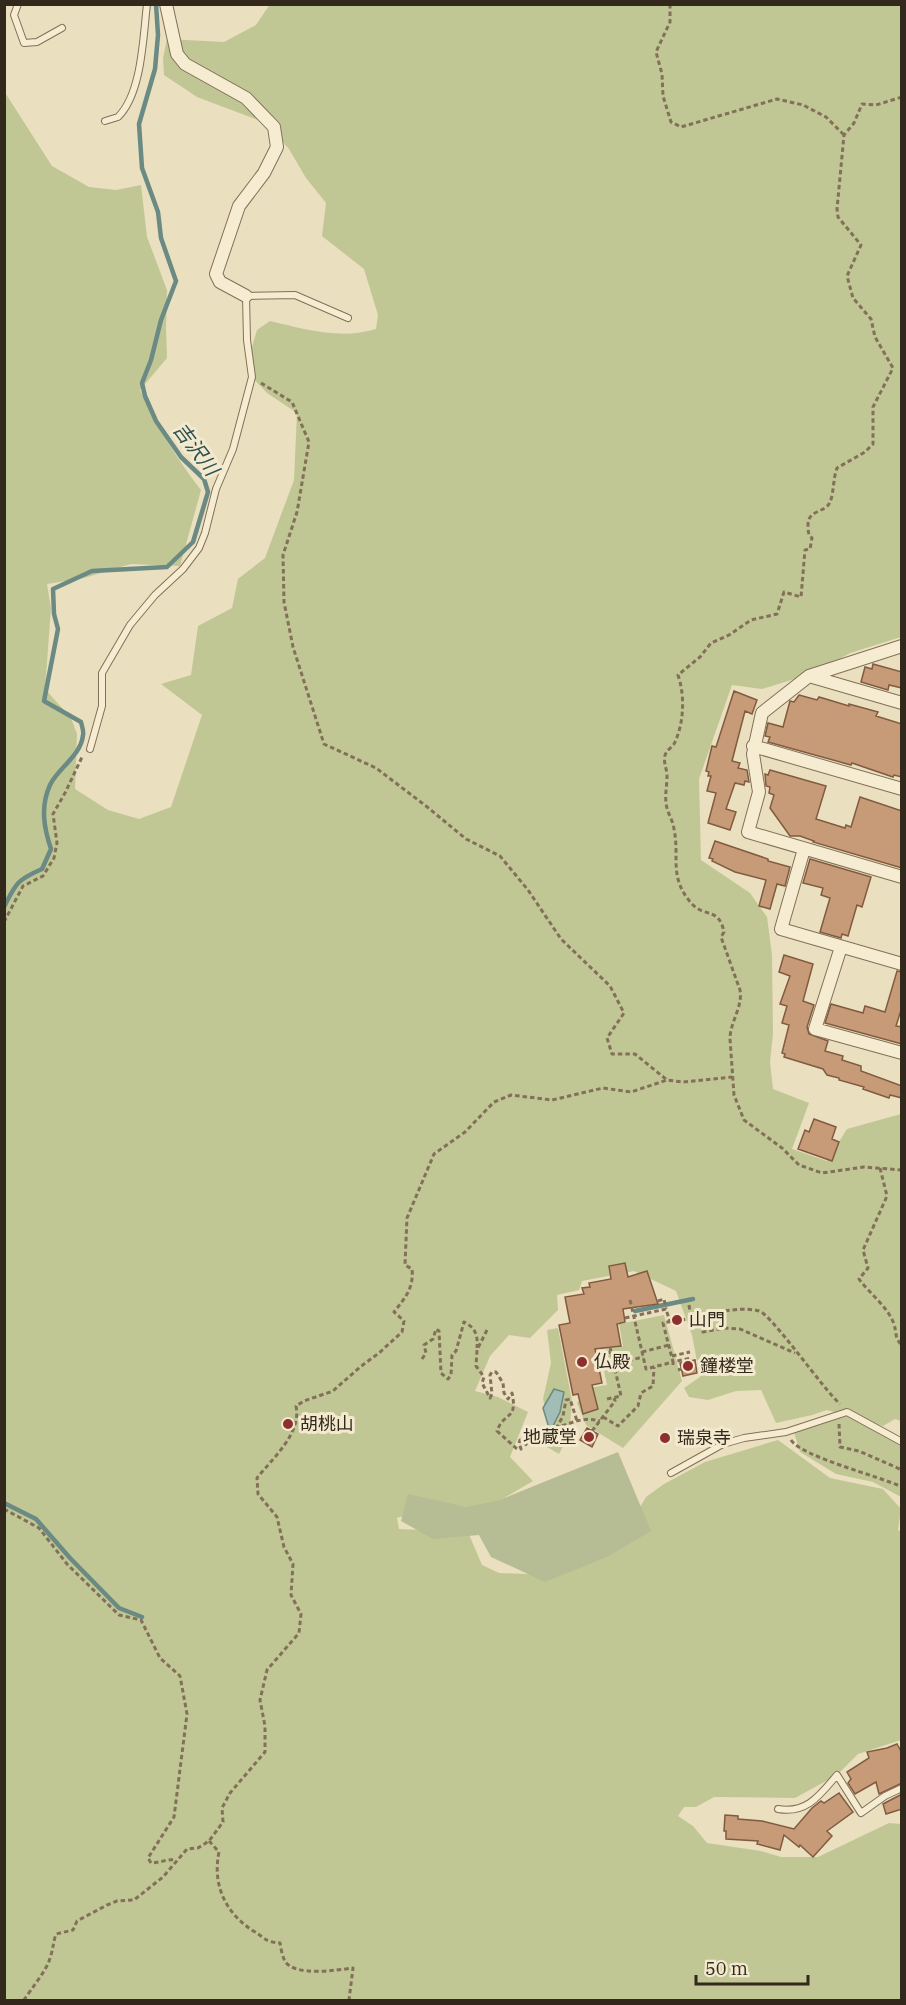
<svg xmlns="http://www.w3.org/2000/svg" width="906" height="2005" font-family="'IBM Plex Serif','Noto Sans JP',serif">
<rect width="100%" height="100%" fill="#eadfbf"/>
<path fill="#c0c794" d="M270 4 901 5V637L850 653 814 673 762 689 732 685 699 779 701 860 750 893 767 917 772 955 773 1034 770 1062 773 1089 809 1103 792 1149 827 1161 847 1129 901 1114V1421L895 1419 883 1426 855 1419 901 1446V1497L873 1482 836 1474 800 1452 794 1432 848 1416 827 1410 812 1415 776 1423 761 1390 736 1391 708 1400 689 1397 684 1388 700 1377 692 1335 676 1291 634 1271 582 1281 579 1290 557 1295 558 1310 530 1338 509 1335 490 1356 475 1391 498 1397 528 1412 510 1457 533 1481 482 1511 422 1510 397 1518 399 1529 468 1532 482 1565 499 1573 551 1575 636 1514 646 1497 664 1484 705 1462 778 1440 830 1478 883 1489 901 1509 898 1530 902 1532 901 1740 858 1754 837 1775 795 1798 714 1797 696 1807H684L678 1816 693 1826 707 1843 761 1851 781 1857H818L889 1823 901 1824V2000H5L4 91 52 166 89 187 116 190 141 185 147 237 167 290 166 329 167 358 140 390C157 426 176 458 201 490L180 566 131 564 84 578 47 584 51 608 45 689 71 718 77 734 75 789 108 810 139 819 171 807 202 715 161 684 191 675 198 626 232 608 238 579 265 558 294 480 297 413 267 393 252 377 250 354 257 330 270 321C304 329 341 340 376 329L378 315 364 269 322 236 326 203 306 178 289 149 266 123 197 97 164 75 163 58 167 39 224 42 256 25Z
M664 1315 682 1381 623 1448 586 1425 577 1403 588 1388 607 1385 600 1351 623 1346 619 1324Z
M558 1328 572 1401 569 1435 559 1454 547 1447 549 1426 543 1399 551 1363 547 1330Z"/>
<path fill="#b6bc93" d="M618 1452 651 1531 607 1557 545 1582 491 1557 479 1535 433 1539 401 1521 408 1494 466 1507 497 1501Z"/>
<path fill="#a2bdb6" stroke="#6a8a83" stroke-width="1.5" d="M554 1389 564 1392 560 1412 553 1426V1442L531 1435 532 1430 549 1437V1428L543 1408Z"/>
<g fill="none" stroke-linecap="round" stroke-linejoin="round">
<path stroke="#6a8a83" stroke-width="4.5" d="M4 907C16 883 17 880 42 869L51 849C44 828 40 807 50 785 58 768 81 756 83 735 84 732 82 726 81 722L44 701 58 629 54 614 53 589 92 571 167 567 193 542 208 492 204 479 181 457 156 421 145 396 142 383 151 360 161 320 176 281 161 238 158 212 142 168 139 124 155 69 158 35 156 4
M635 1311 693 1299
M4 1503 36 1519 70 1558 119 1608 142 1617"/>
</g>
<path fill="#c79b77" stroke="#805b40" stroke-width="1.5" d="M873 664 902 672V688L889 685 888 690 861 682 865 667 872 669Z
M734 691 757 700 752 714 745 711 732 761 740 763 738 768 747 770 749 782 745 781 744 785 735 783 726 809 736 812 730 830 708 823 716 793 707 791 711 776H708L709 772 706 771 712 746 716 747Z
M799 695 817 700 819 697 849 706V704L878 712 876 716 902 724V777L894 775 893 777 852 763 851 765 768 742 770 737 765 736 768 723 783 727 790 701 794 702Z
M770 770 826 786 816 819 845 828 846 825 851 827 860 797 902 811V868L813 842 814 841 800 836H790L770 808 774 795 769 793 770 787 766 786 765 774 768 775Z
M715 841 768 859V861L790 867 785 886 777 884 770 909 759 906 766 880 735 872 712 861 713 859 709 858Z
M810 859 871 877 862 907 857 905 848 936 842 934 841 938 820 932 830 898 821 895 823 888 803 883Z
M784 955 813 964 803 1001 814 1005 807 1027 809 1034 828 1041 825 1051 843 1056 842 1060 861 1066V1071L902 1086V1098L890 1095 889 1098 863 1089 864 1087 839 1080V1078L827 1075 823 1069 784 1057 785 1054 782 1053 789 1025 782 1023 787 1006 780 1004 790 976 779 972Z
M897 971 902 972V1007L896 1026 902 1027V1044L825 1023 831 1004 863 1013 865 1006 885 1012Z
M814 1119 836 1127 832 1139 839 1142 832 1161 798 1149 805 1130 809 1132Z
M625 1263 628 1277 647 1271 658 1304 623 1309 625 1322 617 1324 621 1346 595 1349 602 1383 592 1385 598 1409 583 1414 578 1394 573 1395 559 1325 570 1323 565 1297 584 1294 582 1288 590 1287 589 1283 611 1279 609 1266Z
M695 1360 697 1373 683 1376 680 1363Z
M587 1428 598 1434 592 1447 580 1440Z
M897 1744 902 1753V1783L879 1794 876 1782 855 1794 848 1783 851 1779 847 1772 869 1758 867 1752 887 1748Z
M839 1793 853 1812 827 1831 832 1836 813 1857 800 1845 799 1847 784 1835 780 1850 757 1844 758 1841 726 1839V1831H724L725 1815 738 1816V1819L762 1821 794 1829 812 1808 821 1801 824 1803Z
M902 1794V1809L886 1814 883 1804Z"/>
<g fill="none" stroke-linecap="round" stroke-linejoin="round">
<defs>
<path id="lane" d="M18 4 14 15 24 43 37 42 62 28
M105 121 118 117C142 93 143 38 147 4
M90 749 102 706V673L130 625 155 595 183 569 199 548 205 533 216 489 233 449 252 377 247 340 246 296 295 295 348 318
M671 1473 723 1444 744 1438 786 1432 847 1412 902 1442
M778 1809C807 1814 820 1795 837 1775L861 1813 885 1796 902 1788"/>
<path id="street" d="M166 4 177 54 185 64 246 98 274 127 277 147 264 173 239 206 216 274 220 282 246 296
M902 646 809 676 762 713 753 754 759 792 748 832 902 877
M809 676 902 703
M753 746 902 789
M804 849 781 929 902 964
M841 947 815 1029 902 1053"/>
</defs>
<use href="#lane" stroke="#827059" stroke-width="8"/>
<use href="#street" stroke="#827059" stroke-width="14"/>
<path stroke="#827059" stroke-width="3" stroke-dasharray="4.5 3" stroke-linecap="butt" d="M670 4V22L656 52 662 74 663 96 671 122 681 127 777 99 803 105 826 117 844 135
M902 97 876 105 862 104 854 123 844 135 837 209 838 217 861 245 847 276 853 298 871 319 875 337 893 368 873 407V444L865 452 837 468C833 478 834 493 830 502 826 513 808 509 808 525 808 531 808 534 812 538L810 549 805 550 801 597 784 592 777 614 751 620 729 635 711 643 700 657 678 675C685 696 684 722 675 742 673 747 668 749 666 753 662 760 667 768 667 776 667 785 665 794 666 803 667 813 673 820 674 829 680 858 668 877 692 904 705 918 719 907 724 932L721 937 740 990C743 1007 730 1022 730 1039L734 1095 744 1120 782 1148 799 1165 822 1173 864 1167 902 1170
M261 383 292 402 309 442 297 512 283 555 284 602 293 647 324 744 376 768 426 806 466 839 500 856 528 890 561 939 610 986 624 1013 607 1038 612 1054H635L667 1080
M4 922 23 886 43 876 54 858 57 843 53 814 65 793 83 755
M880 1168 887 1196 863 1250 868 1268 859 1279C869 1293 888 1307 894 1324 897 1334 894 1336 902 1346
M630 1300 646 1369 673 1362 663 1323 673 1321
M658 1301 664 1299 666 1309
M689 1305 691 1318
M701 1316 703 1332 724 1328 740 1329 795 1353
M625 1318 666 1309 670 1322
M681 1320C703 1316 738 1305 759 1311 772 1315 823 1389 840 1404
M487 1330 477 1350 476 1366 484 1377 482 1383 490 1398 492 1394 490 1375 492 1372H496L503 1383 504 1393 508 1399 512 1393C518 1421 504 1411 497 1431L517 1449H521L519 1443 520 1440 528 1446 530 1441H537L541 1430 556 1429 563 1416 566 1400 570 1399 577 1421
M642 1352 669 1345
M599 1355 611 1352
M672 1356 690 1352
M422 1359 426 1353 424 1345 433 1339 436 1329 439 1331 441 1373 448 1379 451 1375 452 1355 456 1351 464 1322C476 1328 478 1336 477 1348
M673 1365V1362L691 1358
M599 1368 643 1357
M678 1370 681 1369
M607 1399 621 1396 610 1347
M603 1417 618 1426 638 1406 641 1393 653 1386 654 1367
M839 1424 840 1447 859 1451 902 1470
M562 1426C575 1421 586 1417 600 1421
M592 1431 615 1401 614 1398
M791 1440C802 1457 879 1476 902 1487
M4 1509 39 1528 67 1564 119 1615 141 1620 160 1658 180 1676 187 1714 174 1817 148 1858 151 1863C159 1863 166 1859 175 1860
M209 1841 219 1852C212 1886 226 1914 255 1932 266 1939 266 1942 280 1943 281 1948 282 1956 285 1961 294 1977 337 1970 353 1968L349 2000
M24 2000C31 1989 47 1970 50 1958 53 1950 53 1943 56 1934L73 1930 77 1921 107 1905 117 1901 134 1900 163 1877 187 1849 198 1848 209 1841 223 1822 222 1808 230 1793 265 1752V1726L260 1700 267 1670 299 1633 301 1614 291 1595 293 1564 284 1547 277 1517 258 1494 257 1478C272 1459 302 1433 296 1406L304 1401 333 1391 360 1367 379 1353 402 1332 404 1321 394 1312C405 1298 414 1288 412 1269L405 1265 407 1218 434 1154 465 1132 494 1102 511 1095 552 1100 603 1088 631 1092 667 1080 683 1082 732 1077"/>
<use href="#lane" stroke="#f6ecd2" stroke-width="6"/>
<use href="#street" stroke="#f6ecd2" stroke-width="12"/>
</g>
<g fill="#8d2f2d" stroke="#f3e9ce" stroke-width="2">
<circle cx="677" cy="1320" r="6"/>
<circle cx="582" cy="1362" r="6"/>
<circle cx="688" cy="1366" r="6"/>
<circle cx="288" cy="1424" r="6"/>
<circle cx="589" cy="1437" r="6"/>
<circle cx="665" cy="1438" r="6"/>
</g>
<g text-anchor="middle" stroke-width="6" stroke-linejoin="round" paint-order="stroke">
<g font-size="18" fill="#32281c" stroke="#f3e9ce" text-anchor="start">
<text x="689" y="1326">山門</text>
<text x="594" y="1368">仏殿</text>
<text x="700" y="1372">鐘楼堂</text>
<text x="300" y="1430">胡桃山</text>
<text x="577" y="1443" text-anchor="end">地蔵堂</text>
<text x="677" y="1444">瑞泉寺</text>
</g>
<g font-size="20" font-style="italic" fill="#2c5250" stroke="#f3e9ce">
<text transform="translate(196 449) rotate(53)" y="7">吉沢川</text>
</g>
</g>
<rect width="906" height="2005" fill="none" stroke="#32281c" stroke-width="12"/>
<path d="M696 1975v9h112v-9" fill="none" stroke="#32281c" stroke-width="3"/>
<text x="705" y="1975" font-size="18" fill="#32281c" stroke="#f3e9ce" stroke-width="4.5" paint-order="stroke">50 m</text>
</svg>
